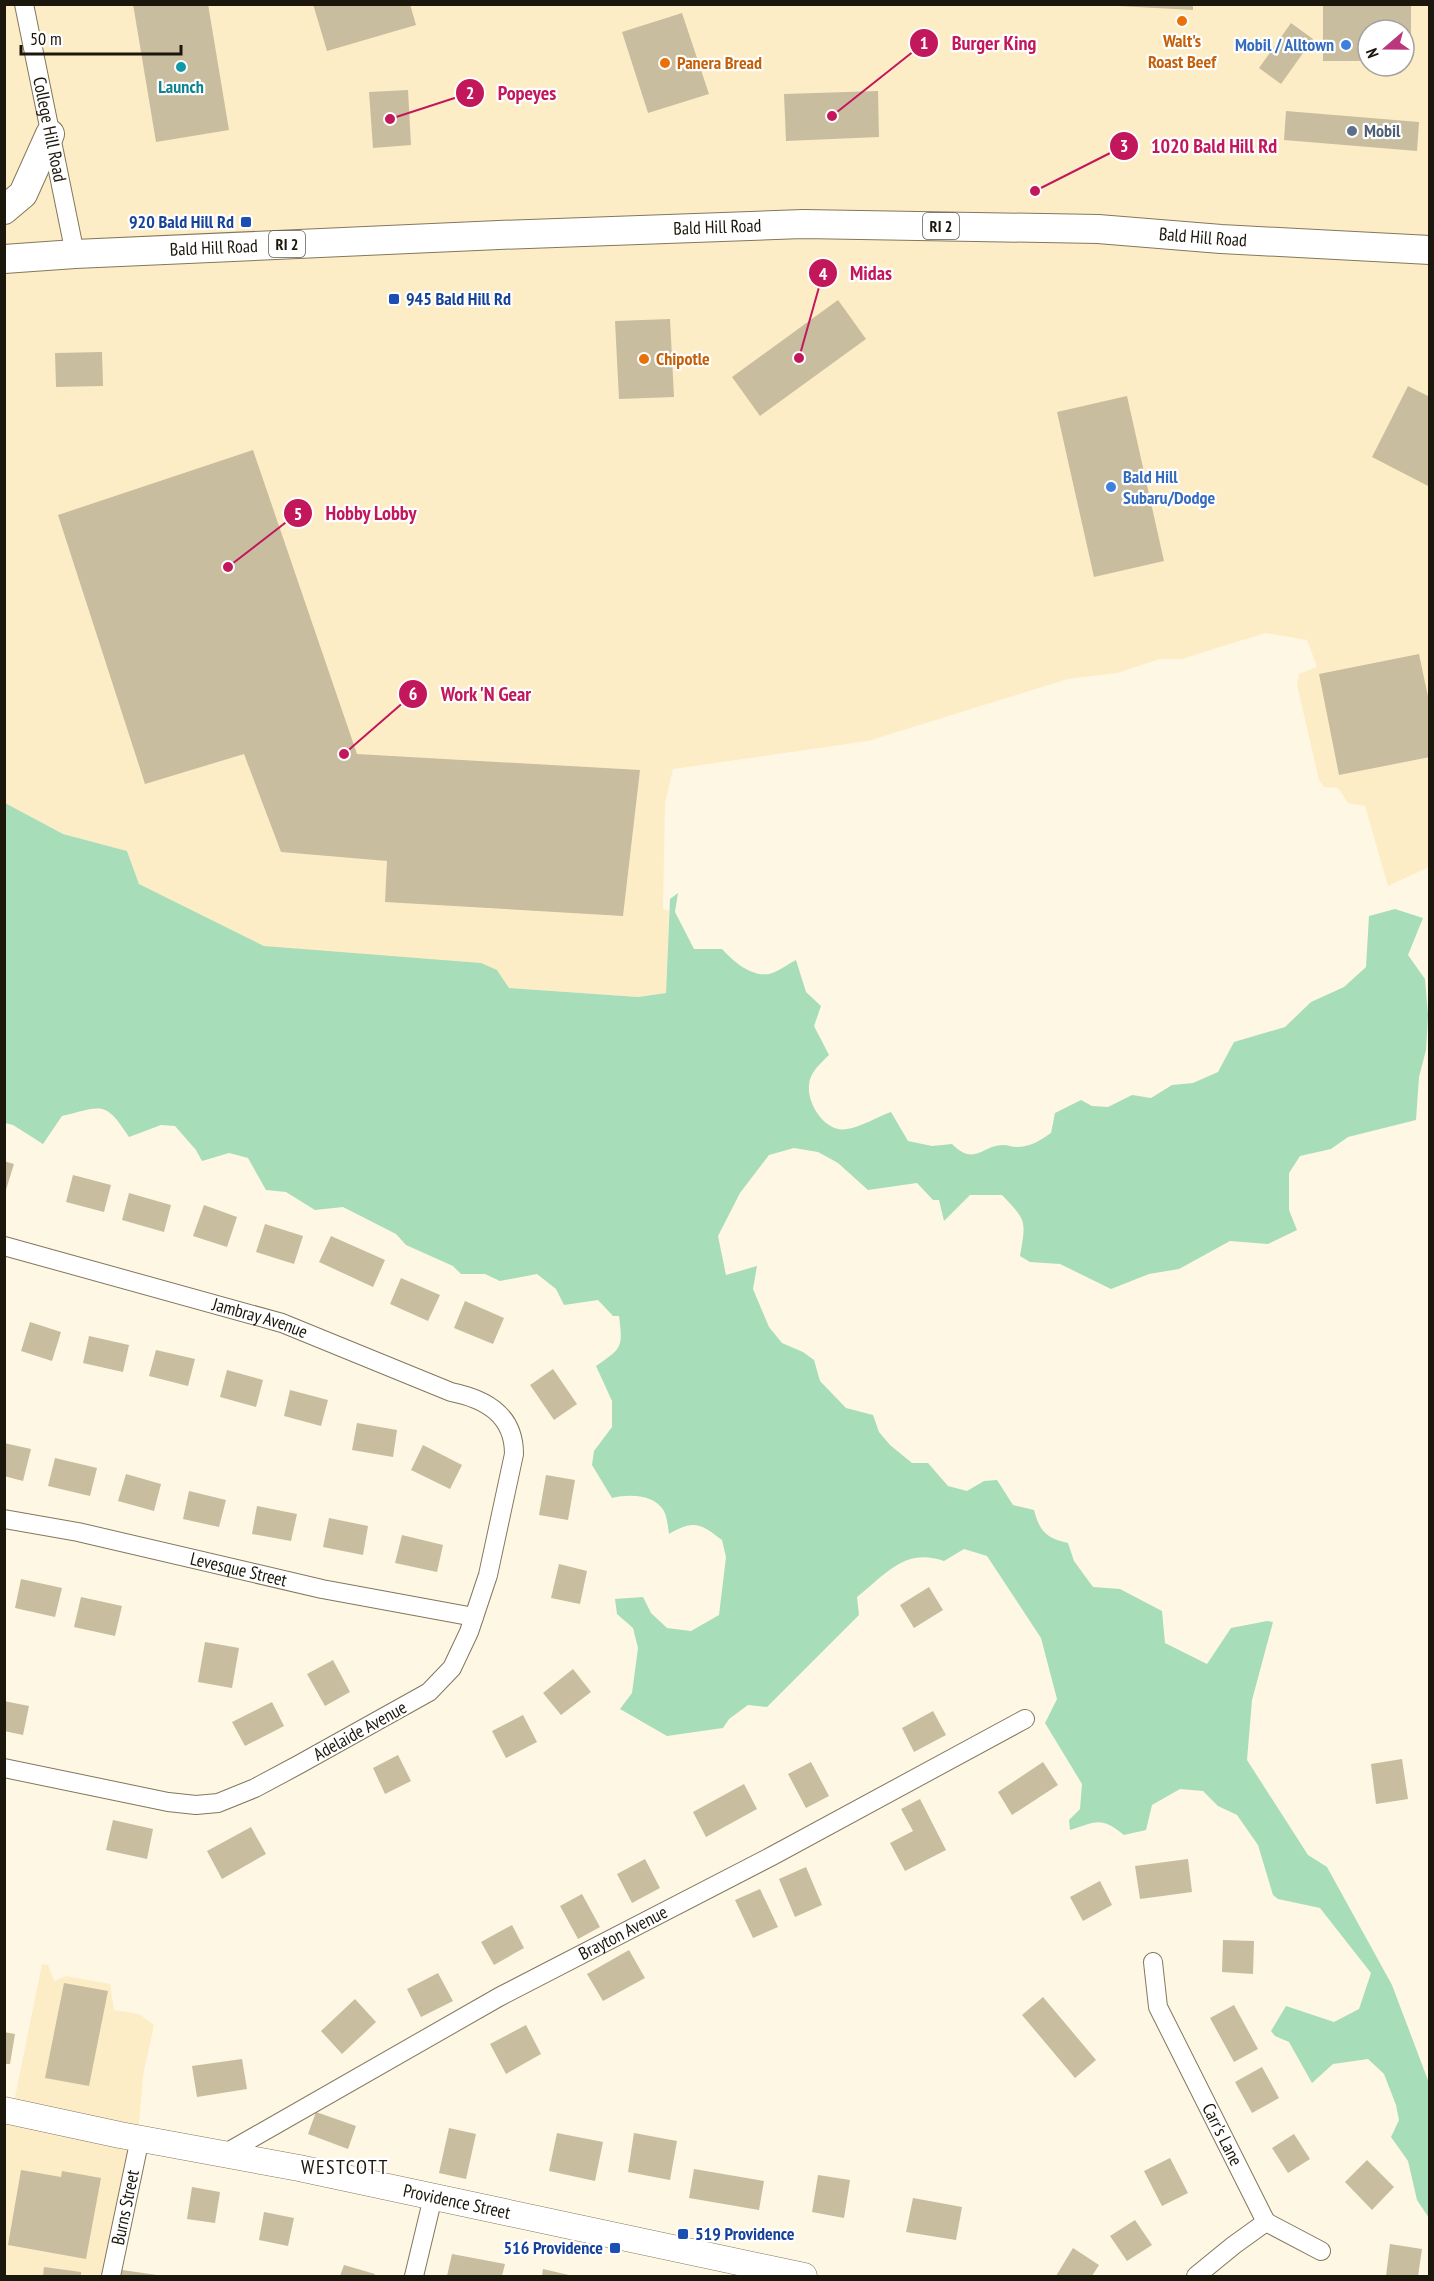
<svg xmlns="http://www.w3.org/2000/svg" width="1434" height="2281" font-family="'PT Sans Narrow',sans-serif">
<rect width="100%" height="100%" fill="#fef7e4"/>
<path fill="#fdedc6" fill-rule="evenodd" d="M5 5H1429V867L1388 886 1365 806 1348 803 1338 788 1324 787 1319 780 1297 685 1299 674 1317 667 1307 640 1265 633 1182 659H1160L1117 673 1068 679 868 741 673 769 665 803 663 909 669 911 666 993 638 997 509 988 497 970 264 946 139 884 127 851 63 834 5 803ZM1368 30H1404V66H1368Z
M42 1964 48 1965 54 1981 66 1976 110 1984 114 2010 139 2014 154 2025 143 2076 138 2135 109 2276H5L4 2110 13 2107Z"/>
<path fill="#a8ddb9" d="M5 803 63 834 127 851 139 884 264 946 481 963 497 970 509 988 638 997 666 993 670 899 678 893 675 912 694 949H722C733 961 751 977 769 974 778 972 788 964 796 960L806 992 821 1006 814 1026 829 1055C820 1064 810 1072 809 1085 807 1105 826 1133 847 1129 861 1127 877 1117 891 1112L908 1141 932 1146 952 1144C975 1167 982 1145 1003 1145 1008 1145 1012 1147 1017 1147 1030 1147 1041 1140 1051 1133L1055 1113 1081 1100 1092 1106 1108 1107 1132 1095 1151 1098 1172 1085 1193 1083 1218 1072 1234 1042 1285 1027 1311 1002 1344 987 1366 967 1369 916 1395 909 1423 918 1408 955 1425 979 1428 1015 1426 1050 1419 1077 1416 1120 1348 1137 1331 1149 1300 1156 1289 1173V1210L1297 1230 1268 1244 1230 1241 1179 1269 1149 1274 1111 1289 1060 1264 1030 1262 1020 1256C1026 1221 1027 1221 1002 1195H970L944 1221 939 1200H933L917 1183 868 1190 838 1163 818 1152 794 1148 769 1155 740 1193 718 1236 726 1275 757 1266 753 1289 769 1327 782 1343 803 1352 814 1360 820 1381 846 1408 873 1415 879 1432 890 1445 912 1463H928L948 1486 967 1491 984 1481 997 1480 1013 1505 1034 1510C1040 1532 1046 1538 1068 1543L1074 1561 1093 1587 1120 1589 1162 1611 1165 1643 1207 1664 1231 1628 1267 1621 1273 1622 1252 1700 1247 1760 1308 1855 1327 1867 1392 1985 1429 2083V2218L1417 2200 1408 2161 1391 2137 1399 2120 1396 2105 1384 2074 1368 2059 1333 2064 1312 2083 1289 2042 1275 2036 1271 2031 1286 2006 1334 2022 1359 2009 1371 1973 1320 1908 1278 1899 1273 1895 1258 1845 1237 1815 1218 1806 1203 1791 1180 1789 1152 1805 1146 1830 1124 1835C1100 1816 1097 1822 1070 1830L1069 1820 1080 1809 1082 1784 1045 1723 1057 1699 1041 1638 987 1556 964 1549 944 1561C905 1547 886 1574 857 1597L859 1615 767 1707 748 1705 729 1719 723 1728 667 1736 620 1709 632 1693 638 1648 633 1628 617 1614 615 1599 643 1597 651 1613 667 1628 691 1631 719 1615 726 1557 722 1540C701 1524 694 1519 669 1534 668 1527 667 1517 664 1511 654 1494 629 1494 612 1498L592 1465 594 1451 612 1427V1401L596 1366C622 1348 623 1348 619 1316H613L598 1300 564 1305 556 1289 537 1274 500 1281 485 1274H461L453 1266 406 1245 396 1234 343 1207 315 1210 286 1192 266 1190 248 1158 229 1153 202 1161 196 1150 175 1126 161 1125 129 1137C105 1100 103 1106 62 1116L43 1144 13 1125 5 1123Z"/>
<path fill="#c9bd9f" d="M133 4H208L229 130 156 142Z
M313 4H410L416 25 327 51Z
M1118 4H1193V10L1118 6Z
M1323 6H1411V61H1404V30H1368V61H1323Z
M682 13 709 94 648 113 622 32Z
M1291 23 1313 39 1281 84 1259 68Z
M408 90 411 145 373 148 369 92Z
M878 91 879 137 786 141 784 94Z
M1286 111 1419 122 1417 151 1284 140Z
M838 300 866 339 760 416 732 377Z
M670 319 674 397 619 399 615 321Z
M102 352 103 386 56 387 55 353Z
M1408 386 1430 397V487L1372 457Z
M1127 396 1164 561 1094 577 1057 412Z
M253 450 357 754 640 770 623 916 385 902 387 861 281 852 244 754 145 784 58 515Z
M1419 654 1430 706V757L1339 775 1319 674Z
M4 1161 14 1164 5 1193H4Z
M73 1175 111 1185 104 1212 66 1202Z
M129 1193 171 1205 164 1232 122 1220Z
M204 1205 237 1217 227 1247 193 1236Z
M265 1224 303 1236 294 1264 256 1252Z
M331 1236 385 1260 373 1287 319 1262Z
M401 1278 440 1295 428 1321 390 1304Z
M465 1301 504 1318 493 1344 454 1328Z
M30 1322 61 1332 52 1361 21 1351Z
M89 1336 129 1345 123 1372 83 1363Z
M156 1350 195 1359 188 1386 149 1376Z
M553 1369 577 1404 554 1420 530 1385Z
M227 1370 263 1380 256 1407 220 1397Z
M290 1390 328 1400 321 1426 284 1416Z
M357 1423 397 1430 393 1457 352 1450Z
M4 1443 31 1449 23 1481 4 1476Z
M423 1445 462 1465 450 1489 411 1470Z
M55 1458 97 1468 90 1496 48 1486Z
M126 1474 161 1484 154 1511 118 1501Z
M546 1475 575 1480 568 1520 539 1515Z
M189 1491 226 1500 219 1527 183 1519Z
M257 1506 297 1514 291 1541 252 1534Z
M329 1518 368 1526 363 1555 323 1547Z
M402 1535 443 1545 437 1572 395 1563Z
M559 1564 587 1571 580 1604 551 1598Z
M21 1579 62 1588 55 1617 15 1608Z
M929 1587 943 1610 914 1628 900 1605Z
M81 1597 122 1606 115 1636 74 1627Z
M205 1642 239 1648 232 1688 198 1682Z
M333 1660 350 1692 325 1706 307 1674Z
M573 1669 591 1692 561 1715 543 1693Z
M4 1701 29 1706 23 1735 4 1731Z
M272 1702 284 1726 245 1746 232 1722Z
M933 1711 946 1735 914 1752 902 1728Z
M523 1715 537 1742 506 1758 492 1731Z
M398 1755 411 1781 385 1794 373 1768Z
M1402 1759 1408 1799 1376 1804 1371 1764Z
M811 1762 829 1796 806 1808 788 1774Z
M1043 1762 1058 1785 1012 1815 998 1792Z
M744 1784 757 1809 706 1837 693 1812Z
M920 1799 946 1850 905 1871 890 1843 913 1831 901 1809Z
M113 1820 153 1829 147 1859 106 1850Z
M251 1827 266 1854 222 1879 207 1851Z
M645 1859 660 1888 632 1903 617 1874Z
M1188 1859 1192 1892 1140 1899 1135 1866Z
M806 1867 822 1905 795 1917 779 1879Z
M1100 1881 1112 1905 1083 1921 1070 1897Z
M760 1889 778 1927 753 1938 735 1900Z
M582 1894 600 1927 578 1939 560 1906Z
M512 1925 524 1948 494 1965 481 1942Z
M1223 1940 1254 1941 1253 1974 1222 1972Z
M629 1950 645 1978 603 2001 587 1974Z
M438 1973 453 2001 421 2017 407 1989Z
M64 1983 108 1991 89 2086 45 2078Z
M1043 1997 1096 2060 1075 2078 1022 2015Z
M355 1999 376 2022 342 2054 321 2031Z
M1234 2005 1258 2049 1234 2062 1210 2018Z
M526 2025 541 2054 506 2074 490 2044Z
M4 2032 15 2034 10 2064H4Z
M242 2059 247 2089 197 2097 192 2066Z
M1262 2067 1279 2098 1252 2113 1235 2082Z
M316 2112 356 2126 348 2149 308 2134Z
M449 2128 476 2134 466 2179 439 2173Z
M557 2133 603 2142 595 2181 549 2171Z
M634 2133 677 2141 670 2180 628 2172Z
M1294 2134 1310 2159 1288 2173 1272 2148Z
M1170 2158 1188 2193 1162 2206 1144 2171Z
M1367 2160 1394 2187 1372 2210 1345 2182Z
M694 2169 764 2181 759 2210 689 2198Z
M21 2170 61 2177 62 2171 101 2178 86 2259 8 2245Z
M818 2175 850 2180 844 2218 812 2212Z
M192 2187 220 2192 215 2223 187 2219Z
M913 2198 962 2207 956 2240 906 2232Z
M264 2212 294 2218 288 2246 259 2240Z
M1135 2220 1152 2245 1127 2261 1110 2236Z
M1390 2244 1422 2249 1418 2276H1386Z
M1073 2248 1099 2265 1092 2276H1056Z
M452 2254 505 2264 502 2276H447Z
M344 2265 375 2274 374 2276H340Z
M44 2267 81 2272V2276H43Z
M543 2269 573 2276H542Z
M122 2270 157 2275 156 2276H121Z"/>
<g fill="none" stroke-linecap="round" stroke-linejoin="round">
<defs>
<g id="minor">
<path id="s1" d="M24 4 75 254"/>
<path id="s2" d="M4 1246 282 1323 451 1392C486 1399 514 1415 514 1454L488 1575 469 1632 452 1668 429 1692 298 1765 255 1788 218 1803 196 1805 168 1802 4 1768"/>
<path id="s3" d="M4 1519 78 1532 322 1589 474 1617"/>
<path id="s4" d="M1153 1962 1158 2007 1266 2222"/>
<path id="s5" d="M226 2153 499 1997 772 1856 1025 1719"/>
<path d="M1266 2222 1321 2251"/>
<path id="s6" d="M111 2276 140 2138"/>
<path d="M414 2276 433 2197"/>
<path d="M1196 2276 1234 2245 1266 2222"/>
</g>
<g id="secondary">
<path id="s7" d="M4 2110 120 2135 299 2168 804 2276"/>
</g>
<g id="primary">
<path d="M4 210 23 194 50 134"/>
<path id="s8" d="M4 259 75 254 499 235 803 224 1098 229 1221 239 1430 250"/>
</g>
</defs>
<use href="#minor" stroke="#83775c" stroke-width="20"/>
<use href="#secondary" stroke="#83775c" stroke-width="27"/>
<use href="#primary" stroke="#83775c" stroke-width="30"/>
<use href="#minor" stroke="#fff" stroke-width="18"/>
<use href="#secondary" stroke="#fff" stroke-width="26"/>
<use href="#primary" stroke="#fff" stroke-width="28"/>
</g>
<g fill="#e8710a" stroke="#fff" stroke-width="2">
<circle cx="1182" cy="21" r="6"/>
<circle cx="665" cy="63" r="6"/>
<circle cx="644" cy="359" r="6"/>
</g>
<g fill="#3f7fe0" stroke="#fff" stroke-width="2">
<circle cx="1346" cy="45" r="6"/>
<circle cx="1111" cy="487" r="6"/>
</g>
<circle fill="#0f9aa8" stroke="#fff" stroke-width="2" cx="181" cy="67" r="6"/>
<circle fill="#5c6f8a" stroke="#fff" stroke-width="2" cx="1352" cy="131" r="6"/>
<g fill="#1a4fb4" stroke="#fff" stroke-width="2">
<rect x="240" y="216" width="12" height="12" rx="3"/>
<rect x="388" y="293" width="12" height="12" rx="3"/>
<rect x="677" y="2228" width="12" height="12" rx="3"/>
<rect x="609" y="2242" width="12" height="12" rx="3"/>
</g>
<g text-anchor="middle" stroke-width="4.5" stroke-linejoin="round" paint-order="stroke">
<g fill="#fff" stroke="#5f5d55" stroke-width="1.5">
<rect x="923" y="213" width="36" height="26" rx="4.5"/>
<rect x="269" y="231" width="36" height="26" rx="4.5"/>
</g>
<g font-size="16" font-weight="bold" fill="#1b170c">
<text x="941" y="232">RI 2</text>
<text x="287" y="250">RI 2</text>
</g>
<g font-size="18" font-weight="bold" fill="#c56008" stroke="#fff" text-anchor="start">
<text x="1182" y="47" text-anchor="middle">Walt's<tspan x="1182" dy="21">Roast Beef</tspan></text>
<text x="677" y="69">Panera Bread</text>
<text x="656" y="365">Chipotle</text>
</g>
<g font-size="18" font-weight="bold" fill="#366cbe" stroke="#fff" text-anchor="end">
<text x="1334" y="51">Mobil / Alltown</text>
<text x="1123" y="483" text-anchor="start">Bald Hill<tspan x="1123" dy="21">Subaru/Dodge</tspan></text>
</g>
<g font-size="18" font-weight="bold" fill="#0d838f" stroke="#fff">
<text x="181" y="93">Launch</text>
</g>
<g font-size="18" fill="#1b170c" stroke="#fff">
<text dy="6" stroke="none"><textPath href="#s1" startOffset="128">College Hill Road</textPath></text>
<text dy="6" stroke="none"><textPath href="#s8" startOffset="714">Bald Hill Road</textPath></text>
<text dy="6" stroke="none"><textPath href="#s8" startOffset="1200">Bald Hill Road</textPath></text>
<text dy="6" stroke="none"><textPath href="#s8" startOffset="210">Bald Hill Road</textPath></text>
<text dy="6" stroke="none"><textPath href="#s2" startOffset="266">Jambray Avenue</textPath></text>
<text dy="6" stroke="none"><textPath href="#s3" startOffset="240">Levesque Street</textPath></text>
<text transform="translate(360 1731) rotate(-29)" y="6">Adelaide Avenue</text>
<text dy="6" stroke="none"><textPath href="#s5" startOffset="454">Brayton Avenue</textPath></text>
<text dy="6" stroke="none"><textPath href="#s4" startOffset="188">Carr's Lane</textPath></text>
<text dy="6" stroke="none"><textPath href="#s7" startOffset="462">Providence Street</textPath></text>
<text dy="6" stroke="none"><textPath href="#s6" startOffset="70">Burns Street</textPath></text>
</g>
<g font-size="18" font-weight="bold" fill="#4e5e75" stroke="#fff" text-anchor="start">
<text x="1364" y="137">Mobil</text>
</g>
<g font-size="18" font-weight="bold" fill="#164399" stroke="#fff" text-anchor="end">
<text x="234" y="228">920 Bald Hill Rd</text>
<text x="406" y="305" text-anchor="start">945 Bald Hill Rd</text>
<text x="695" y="2240" text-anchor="start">519 Providence</text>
<text x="603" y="2254">516 Providence</text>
</g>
<g font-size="20" letter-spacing="1.5" fill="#1b170c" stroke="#fff">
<text x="345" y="2174">WESTCOTT</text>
</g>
</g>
<path fill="none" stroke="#c2185b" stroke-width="2" d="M832 116L924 43M390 119L470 93M1035 191L1124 146M799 358L823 273M228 567L298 513M344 754L413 694"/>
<g fill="#c2185b" stroke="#fff" stroke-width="2">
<circle cx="832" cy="116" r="6"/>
<circle cx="390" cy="119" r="6"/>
<circle cx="1035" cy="191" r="6"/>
<circle cx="799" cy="358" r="6"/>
<circle cx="228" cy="567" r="6"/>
<circle cx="344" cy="754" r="6"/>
<circle cx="924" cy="43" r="15"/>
<circle cx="470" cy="93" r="15"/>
<circle cx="1124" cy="146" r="15"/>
<circle cx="823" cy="273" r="15"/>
<circle cx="298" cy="513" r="15"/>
<circle cx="413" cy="694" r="15"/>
</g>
<g font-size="18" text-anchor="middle" font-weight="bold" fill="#fff">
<text x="924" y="49">1</text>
<text x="470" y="99">2</text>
<text x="1124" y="152">3</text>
<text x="823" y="280">4</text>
<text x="298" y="520">5</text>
<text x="413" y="700">6</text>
</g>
<g font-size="20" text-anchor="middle" font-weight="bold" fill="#c2185b" stroke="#fff" stroke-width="4.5" stroke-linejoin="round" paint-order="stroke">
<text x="994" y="50">Burger King</text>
<text x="527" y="100">Popeyes</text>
<text x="1214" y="153">1020 Bald Hill Rd</text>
<text x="871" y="280">Midas</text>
<text x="371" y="520">Hobby Lobby</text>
<text x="486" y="701">Work 'N Gear</text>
</g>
<rect width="1434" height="2281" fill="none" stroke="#1b170c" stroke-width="12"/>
<g transform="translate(1386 48) rotate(250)"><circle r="28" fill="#ffffff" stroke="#a4a29e" stroke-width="1.5"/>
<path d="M0-4.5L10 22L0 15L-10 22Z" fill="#ba377e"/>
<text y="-9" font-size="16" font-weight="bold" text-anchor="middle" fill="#1b170c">N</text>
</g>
<path d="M21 45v9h160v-9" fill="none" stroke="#1b170c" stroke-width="3"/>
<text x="30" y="45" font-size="18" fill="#1b170c" stroke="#ffffff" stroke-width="4.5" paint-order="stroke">50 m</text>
</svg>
